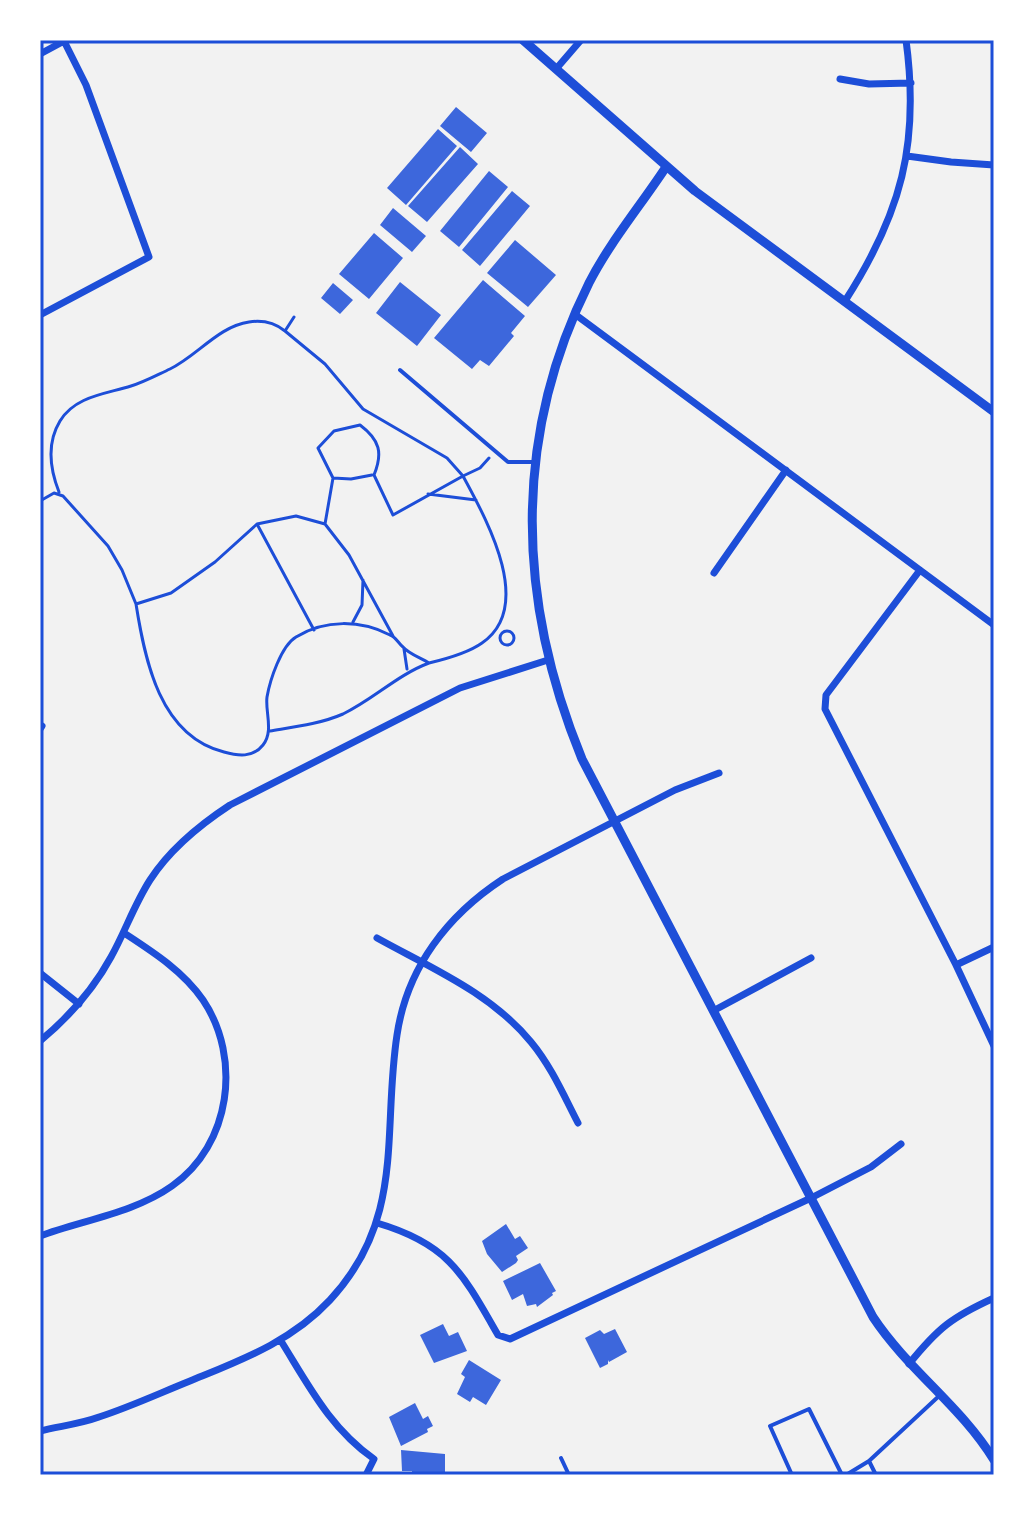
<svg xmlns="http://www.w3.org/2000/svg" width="1034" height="1515" font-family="Karla,sans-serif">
<rect width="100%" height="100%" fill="#f2f2f2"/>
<path fill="#3d67dc" d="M456 107 487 133 471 152 440 126Z
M438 129 457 146 406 205 387 188Z
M460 147 478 164 427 222 408 206Z
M489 171 508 187 459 247 440 231Z
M512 191 530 206 480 266 462 250Z
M393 208 426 236 412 252 380 225Z
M374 233 403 258 369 299 339 274Z
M515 240 556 275 528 307 487 273Z
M483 280 525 316 511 333 514 336 489 366 480 360 472 369 434 338Z
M400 282 441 315 417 346 376 313Z
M333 283 353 300 340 314 321 298Z
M506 1224 515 1239 520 1236 528 1248 516 1256 518 1260 516 1263 502 1272 487 1254 482 1241Z
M540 1263 556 1291 552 1293 553 1295 537 1307 536 1304 527 1306 523 1294 512 1300 503 1281Z
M443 1324 449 1336 458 1332 467 1351 434 1363 420 1335Z
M615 1329 627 1352 609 1362 608 1360V1364L600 1368 585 1338 600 1330 604 1334Z
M469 1360 501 1380 486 1405 473 1397 470 1402 457 1394 465 1377 461 1374Z
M415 1403 423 1419 428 1416 433 1426 427 1429 428 1432 401 1446 389 1417Z
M401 1450 445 1454V1475H412V1471H402Z"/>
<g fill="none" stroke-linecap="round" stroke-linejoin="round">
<path stroke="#1d4ed8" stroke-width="3" d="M294 317 285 331 325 364 363 409 447 458 463 476 480 468 489 458
M333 478 351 479 372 475
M59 492C50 469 46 444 60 421 75 396 106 394 131 386 144 382 157 375 170 369 197 356 219 326 249 322 262 320 275 323 285 331
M428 494 476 500
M40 501 54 493 63 496 108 546 122 570 136 604
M257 524 314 630
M325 524 333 478 318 448 334 431 360 425C380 440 383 453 374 475L393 515 463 476C485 517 536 606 482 643 468 653 446 659 429 663 421 658 409 654 403 647 398 643 396 637 390 635 361 620 325 619 296 637 281 646 270 680 267 697 265 712 274 731 263 745 253 758 238 756 224 752 160 736 145 661 136 604L171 593 215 562 257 524 296 516 325 524 349 555 393 636
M353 622 362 605 363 580
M500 638a7 7 0 1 1 14 0a7 7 0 1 1-14 0Z
M404 649 407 669
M270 731C294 727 320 724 343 714 374 699 397 675 429 663"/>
<path stroke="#1d4ed8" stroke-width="4" d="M400 370 508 462H535
M561 1458 569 1475
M869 1461 876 1475
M792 1475 770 1426 809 1409 842 1475
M846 1475 869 1461 939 1396"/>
<path stroke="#1d4ed8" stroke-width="7" d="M40 54 66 40
M556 69 581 40
M840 79 869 84 911 83
M907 156 951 162 994 165
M845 301C901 214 920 144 906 40
M40 315 149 257 86 85 64 41
M576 315 994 625
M920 570 826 695 825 709 956 965 994 1046
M714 573 786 470
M40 729 42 726
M377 938C431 968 491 993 531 1042 551 1066 564 1096 578 1123
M956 965 994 947
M40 973 79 1004
M713 1011 811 958
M40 1041C69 1017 93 990 111 957 125 932 134 905 150 880 170 849 198 826 230 805L460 688 548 660
M377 1223C449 1244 463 1274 498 1335L510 1339 811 1198 871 1167 901 1144
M40 1236C83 1220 134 1213 172 1186 231 1145 242 1058 203 1000 183 971 153 952 124 933
M281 1341C309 1386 330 1428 374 1459L366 1475
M909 1364C938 1328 952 1317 994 1298
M40 1431C60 1426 80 1424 99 1417 130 1407 160 1393 190 1381 241 1360 291 1342 330 1300 406 1218 382 1132 397 1035 407 967 448 915 503 879L675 790 719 773"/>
<path stroke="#1d4ed8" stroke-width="9" d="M523 40 695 191 994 412
M666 167C641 205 610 242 589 283 512 438 517 601 582 759L873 1317C908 1370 961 1406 994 1460"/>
</g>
<rect width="1034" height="1515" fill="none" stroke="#ffffff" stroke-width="84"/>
<rect x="42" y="42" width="950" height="1431" fill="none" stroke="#1d4ed8" stroke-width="3"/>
</svg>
